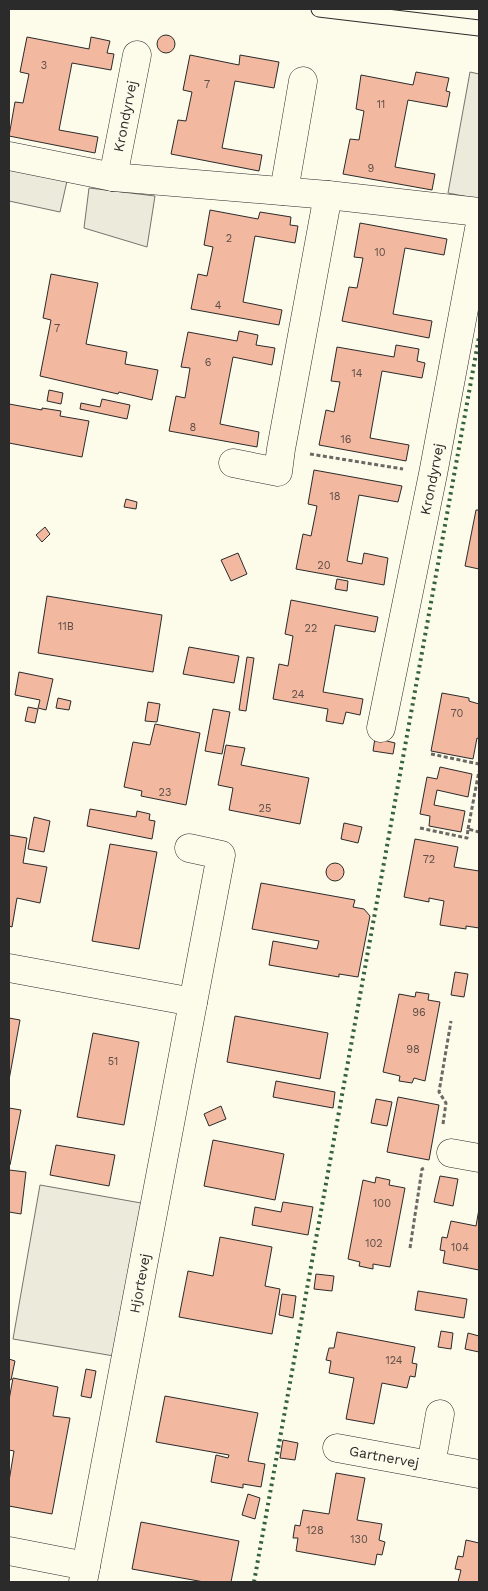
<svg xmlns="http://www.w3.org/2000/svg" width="488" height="1591" font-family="'Work Sans',sans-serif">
<rect width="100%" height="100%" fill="#fdfbea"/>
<path fill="#ecebdb" stroke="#74746e" d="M40 1185 141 1203 114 1356 13 1339Z"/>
<path fill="#eceadb" stroke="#74746e" d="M470 72 479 74V199L448 193Z
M9 169 67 181 60 212 9 201Z
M89 188 155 196 147 247 84 228Z"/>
<path fill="#f2b8a0" stroke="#2b2b2b" d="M157 44a9 9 0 1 1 18 0a9 9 0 1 1-18 0Z
M27 37 89 49 91 37 110 41 107 53 114 54 111 70 72 63 59 130 98 137 95 153 9 136 15 102 23 103 29 74 20 72Z
M190 55 239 65 240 55 279 62 274 88 235 81 222 148 262 155 259 171 171 154 178 120 186 121 192 92 183 90Z
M416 72 449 78 446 91 450 92 447 107 408 100 395 167 435 174 432 190 343 174 350 139 359 140 364 111 356 109 361 75 413 85Z
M210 210 258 219 260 212 291 217 290 225 298 226 295 243 255 236 243 302 282 310 279 325 191 309 198 274 207 276 213 247 204 245Z
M360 223 447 239 444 255 405 248 393 314 432 321 429 338 342 321 349 287 357 288 363 258 354 257Z
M51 274 98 283 86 344 127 352 125 364 158 370 152 400 119 392 118 394 40 376 51 320 43 318Z
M239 331 258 335 256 345 275 348 272 365 233 357 220 424 259 432 257 447 169 431 176 396 185 398 190 368 181 367 188 332 237 341Z
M396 345 419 349 417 361 425 363 422 378 382 371 370 438 409 445 406 461 319 445 326 410 334 412 340 382 331 381 337 347 394 357Z
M49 390 63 393 61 404 47 401Z
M102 399 130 405 127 419 80 409 81 403 100 407Z
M9 404 42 410V408L61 411 60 416 89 421 82 457 9 443Z
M314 470 402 486 398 502 359 495 347 561 362 564 364 553 388 558 384 585 296 569 303 534 311 536 317 506 308 504Z
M126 499 137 502 136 509 124 507Z
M476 510H479V569L465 566Z
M45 527 50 534 42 542 36 535Z
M238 553 247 574 231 581 221 560Z
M337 579 348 581 347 591 335 589Z
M47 596 162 615 153 672 38 653Z
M291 600 378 617 375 632 335 625 323 692 363 699 360 715 346 712 343 724 326 721 328 709 273 699 279 664 288 666 293 636 285 634Z
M189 647 239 656 234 683 183 674Z
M247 657 254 658 246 711 239 710Z
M19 672 53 679 46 710 38 708 40 700 15 695Z
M442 693 469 698V701L479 704V739L477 738 473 759 431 751Z
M58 698 71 701 69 710 56 708Z
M148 702 160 704 157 722 145 721Z
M28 707 38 709 35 723 25 721Z
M213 709 230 712 222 754 205 751Z
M155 724 200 733 186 805 141 796 142 791 124 787 133 742 150 745Z
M375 738 395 743 393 754 373 751Z
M226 745 245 748 241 765 309 778 300 824 229 810 233 788 218 785Z
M440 767 472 774 468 797 437 790 434 805 465 811 461 832 429 826 430 816 420 814 427 777 437 779Z
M90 809 136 817 137 811 150 814 149 820 155 821 152 839 87 826Z
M34 817 50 821 44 852 28 849Z
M344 823 362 827 358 843 341 839Z
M9 835 27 838 23 863 47 867 40 903 17 898 12 927 9 926Z
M415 839 458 847 454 867 479 871V928L466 926V929L440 925 444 901 429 898V902L404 897Z
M110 844 157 852 139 949 92 941Z
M326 872a9 9 0 1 1 18 0a9 9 0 1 1-18 0Z
M261 883 355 900 353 907 364 909 370 916 358 977 339 974V977L269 965 273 941 317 949 319 941 252 929Z
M455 972 468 974 464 997 451 995Z
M416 992 429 994 428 1000 440 1002 425 1081 414 1078 412 1083 399 1081 400 1076 383 1072 399 994 415 997Z
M235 1016 328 1033 320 1079 227 1062Z
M9 1018 20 1020 9 1080Z
M93 1033 139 1042 124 1125 77 1117Z
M276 1081 335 1092 333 1108 273 1097Z
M398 1097 439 1105 429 1160 387 1152Z
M376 1099 392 1102 387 1126 371 1123Z
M221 1106 226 1119 209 1126 204 1114Z
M9 1108 21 1110 10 1165H9Z
M213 1140 284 1154 275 1200 204 1186Z
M56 1145 115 1155 109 1186 50 1175Z
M9 1170 26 1172 21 1214 9 1212Z
M440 1176 458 1179 453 1206 434 1202Z
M376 1177 390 1180 389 1185 405 1188 390 1267 373 1264V1269L359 1266 360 1262 348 1259 363 1180 375 1183Z
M283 1202 313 1207 308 1235 252 1225 255 1207 281 1212Z
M479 1209V1270L443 1263 445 1251 440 1250 442 1237 447 1238 451 1221 476 1226Z
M220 1237 272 1247 265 1286 280 1289 272 1334 179 1317 188 1271 213 1276Z
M316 1274 334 1276 332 1291 314 1289Z
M418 1291 467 1299 464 1318 415 1310Z
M282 1294 296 1296 293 1318 279 1315Z
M441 1331 453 1333 451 1349 438 1347Z
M337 1332 415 1347 412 1363 417 1364 415 1377 410 1376 407 1388 382 1383 374 1424 346 1419 354 1378 329 1373 331 1361 326 1360 329 1348H334Z
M468 1333 479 1336V1352L465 1349Z
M9 1359 15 1361 11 1380 9 1379Z
M86 1369 96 1371 91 1398 81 1396Z
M13 1378 58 1387 53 1416 70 1418 52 1514 9 1506V1481L14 1451 9 1450V1400Z
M165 1396 258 1413 248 1461 265 1464 261 1487 243 1484V1488L211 1482 216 1455 228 1458 229 1455 156 1442Z
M283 1440 298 1443 295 1460 280 1458Z
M336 1473 365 1478 357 1520 382 1524 379 1540 385 1542 382 1555 377 1554 375 1565 296 1551 298 1538H293L295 1525 300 1526 303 1510 329 1514Z
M248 1494 260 1498 255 1519 242 1515Z
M141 1522 239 1541 231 1582H204L132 1569Z
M466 1540 479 1543V1582H458L461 1570 455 1569 458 1556 463 1557Z"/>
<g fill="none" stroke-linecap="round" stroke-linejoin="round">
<defs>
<path id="service" d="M319 9 479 28"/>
<g id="minor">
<path d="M9 156 113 177 328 195 479 212"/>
<path id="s1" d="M113 177 137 55"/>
<path d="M284 191 303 81"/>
<path d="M233 463 278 472 281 449 328 195"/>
<path id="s2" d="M381 728 433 474 479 229"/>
<path d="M9 968 193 1002"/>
<path d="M451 1153 479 1158"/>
<path id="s3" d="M337 1448 479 1474"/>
<path d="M431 1465 440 1414"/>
<path d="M9 1551 86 1566"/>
<path id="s4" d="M83 1582 221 855 189 848"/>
</g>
</defs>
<use href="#service" stroke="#2b2b2b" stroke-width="17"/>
<use href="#minor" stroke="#2b2b2b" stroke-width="29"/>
<path stroke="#6a6964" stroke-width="3" stroke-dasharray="4 2.5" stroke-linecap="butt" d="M310 454 403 469
M478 496H479
M431 754 479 764
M420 828 467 838 468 829 479 832
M468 829 479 771
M443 1124 446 1103 439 1092 451 1021
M410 1248 422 1169 424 1168"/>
<use href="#service" stroke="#fdfbea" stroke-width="15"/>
<use href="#minor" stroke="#fdfbea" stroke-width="28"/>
<path stroke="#34623c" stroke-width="4" stroke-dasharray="2.5 4" stroke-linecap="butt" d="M254 1582 479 337"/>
</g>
<g text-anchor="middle" stroke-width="4" stroke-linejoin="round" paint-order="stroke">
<g font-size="11" fill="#5d4e48">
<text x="44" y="69">3</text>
<text x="207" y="88">7</text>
<text x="381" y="108">11</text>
<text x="371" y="172">9</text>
<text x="229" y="242">2</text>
<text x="380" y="256">10</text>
<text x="218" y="309">4</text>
<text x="57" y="332">7</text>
<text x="208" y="366">6</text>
<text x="357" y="377">14</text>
<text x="193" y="431">8</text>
<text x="346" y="443">16</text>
<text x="335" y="500">18</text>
<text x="324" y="569">20</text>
<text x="66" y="630">11B</text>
<text x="311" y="632">22</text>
<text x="298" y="698">24</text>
<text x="457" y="717">70</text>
<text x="165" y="796">23</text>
<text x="265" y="812">25</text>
<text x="429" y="863">72</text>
<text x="419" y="1016">96</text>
<text x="413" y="1053">98</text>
<text x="113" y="1065">51</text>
<text x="382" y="1207">100</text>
<text x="374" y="1247">102</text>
<text x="460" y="1251">104</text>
<text x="394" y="1364">124</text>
<text x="315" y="1534">128</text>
<text x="359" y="1543">130</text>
</g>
<g font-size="14" fill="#2b2b2b" stroke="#fdfbea">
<text dy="5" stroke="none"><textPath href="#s1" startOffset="62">Krondyrvej</textPath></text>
<text dy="5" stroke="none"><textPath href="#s2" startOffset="254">Krondyrvej</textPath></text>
<text dy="5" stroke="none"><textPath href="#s4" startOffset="304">Hjortevej</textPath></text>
<text dy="5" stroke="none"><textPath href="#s3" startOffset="48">Gartnervej</textPath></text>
</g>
</g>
<rect width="488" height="1591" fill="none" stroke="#2b2b2b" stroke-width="20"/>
</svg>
